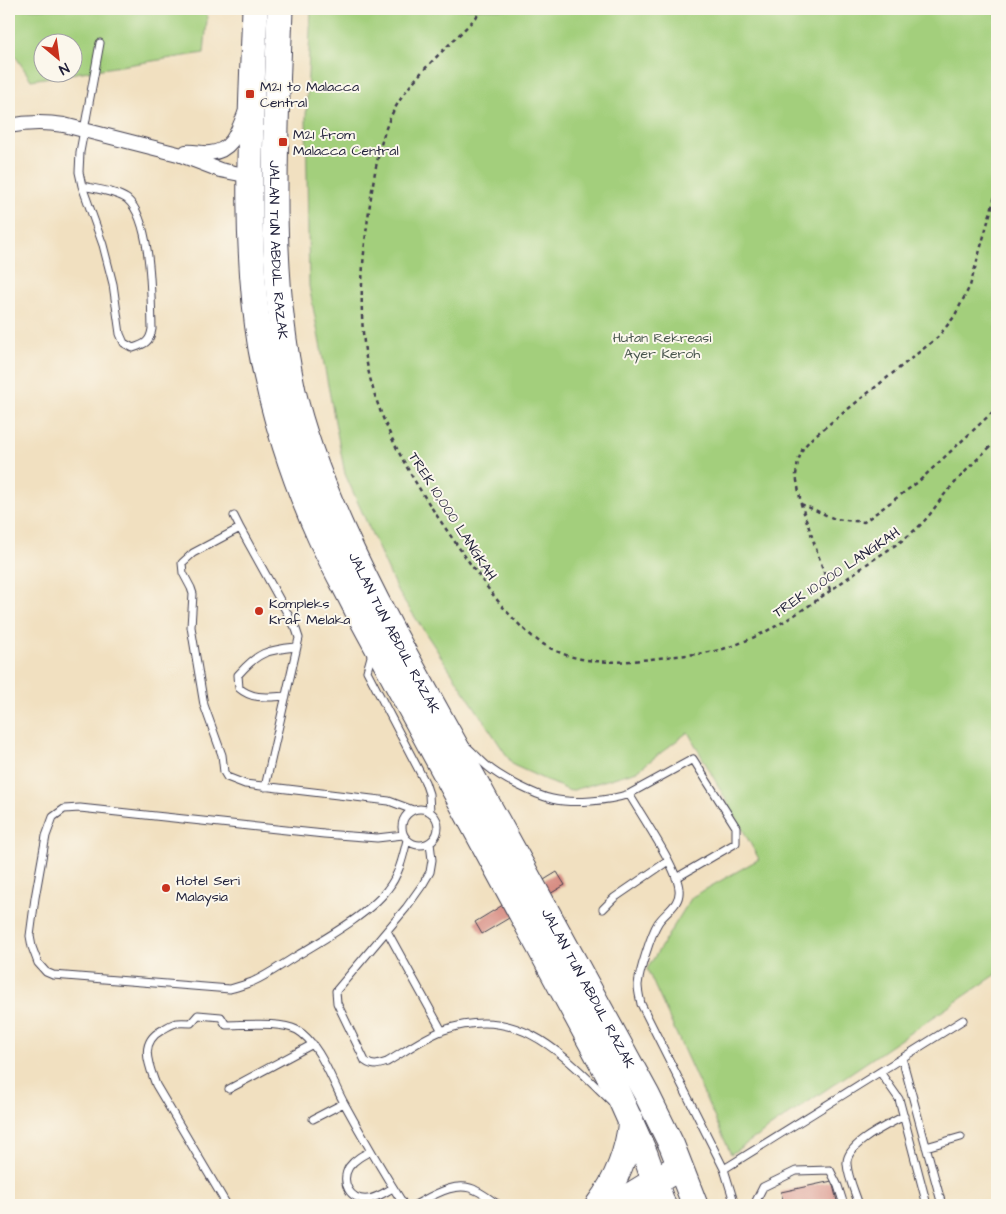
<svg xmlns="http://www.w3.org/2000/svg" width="1006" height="1214" font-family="'Architects Daughter',sans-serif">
<rect width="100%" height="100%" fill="#fbf7ec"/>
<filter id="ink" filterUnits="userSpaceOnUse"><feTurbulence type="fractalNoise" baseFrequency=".02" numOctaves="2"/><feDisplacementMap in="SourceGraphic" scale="10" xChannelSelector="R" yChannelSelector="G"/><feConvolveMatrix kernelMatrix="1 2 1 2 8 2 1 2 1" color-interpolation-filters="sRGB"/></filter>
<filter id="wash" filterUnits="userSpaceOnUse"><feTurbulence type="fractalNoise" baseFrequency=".0096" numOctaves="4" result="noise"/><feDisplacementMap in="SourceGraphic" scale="20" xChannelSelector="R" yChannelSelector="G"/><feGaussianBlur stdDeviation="1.12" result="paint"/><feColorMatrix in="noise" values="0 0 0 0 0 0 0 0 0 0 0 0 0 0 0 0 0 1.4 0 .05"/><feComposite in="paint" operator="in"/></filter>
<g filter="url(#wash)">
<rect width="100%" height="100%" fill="#f1e0c0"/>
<path fill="#a3cf7b" stroke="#62785b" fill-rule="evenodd" d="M9 9H208L204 53 31 80 9 46ZM42 42H72V72H42Z
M311 9H997V974L731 1154 647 969 692 897 759 859 688 732 637 771 570 791 513 765 397 590 345 474 309 286 306 118Z"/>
<g id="blocks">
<path fill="#d88f85" d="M557 872 565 885 482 934 475 922Z
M832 1181 838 1205H784L781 1192Z"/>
</g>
</g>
<g filter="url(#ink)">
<use href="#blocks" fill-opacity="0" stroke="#413e4f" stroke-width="1"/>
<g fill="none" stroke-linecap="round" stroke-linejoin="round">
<defs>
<path id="lane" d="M82 186C96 189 115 191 127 199 152 220 151 298 152 329 150 342 145 344 133 348L124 343 120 334 113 284 103 245 82 186 79 172 80 152 100 43
M234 516 240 528 193 553 182 563 183 573 191 588 193 594 191 627 204 705 222 755 224 772 227 777 245 784 389 801 413 810
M240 528 296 629 299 638 265 787
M372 653 367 671 425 782 429 794 430 812
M286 696C268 697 253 700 239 688L238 675C258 652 267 650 296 647
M467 747C474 753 480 760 487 766 501 778 535 795 552 799 573 804 609 801 629 794 641 815 677 867 679 889 681 905 665 912 658 923 651 934 639 973 638 985 638 992 640 998 641 1004L724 1169 735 1205
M629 794 693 759 736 827V843L676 878
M402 827a18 18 0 1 1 36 0a18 18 0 1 1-36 0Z
M403 835 377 838 324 834 80 808 64 809 53 817 46 836 35 898 30 936 32 947 38 963 46 972 53 975 230 989C237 987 244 985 252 982 268 975 283 964 298 955 324 939 369 914 387 890 399 875 403 857 407 840
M430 843 432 860 430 872 423 884 406 908 336 991 337 1003 365 1061C373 1067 378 1065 387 1062 404 1052 426 1036 444 1030 519 1004 562 1054 611 1101
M603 909 614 898 668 861
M387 931 442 1031
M902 1058 942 1205
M880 1072 899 1099 927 1205
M229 1089 313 1044
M313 1119 344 1103
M926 1147 961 1137
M371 1151C363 1155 355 1159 349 1167 340 1182 350 1201 368 1199 377 1198 385 1192 393 1188
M724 1169 963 1020
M227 1205 156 1085C149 1065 138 1043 162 1030 175 1022 176 1022 191 1023L198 1015 221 1017 226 1025C245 1025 280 1021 297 1030 319 1042 332 1081 344 1103 363 1138 383 1172 404 1205
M415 1205C432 1196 457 1179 477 1191 486 1195 492 1202 500 1205
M754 1205 763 1187 796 1171 830 1170 838 1186 844 1205
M859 1205C855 1192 848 1178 847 1164 845 1144 888 1125 904 1116"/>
<path id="street" d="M9 126C28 122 45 122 64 125L178 154 220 170 255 177
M186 152C194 151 202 154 210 153 233 151 238 130 246 111
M604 1205 678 1160
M629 1205 683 1172"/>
<g id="highway">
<path d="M255 9C251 120 243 240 261 349 272 411 294 480 320 537 331 561 344 584 356 608L616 1089 645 1154 663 1205"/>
<path id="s1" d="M280 9C276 136 266 265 293 391 304 439 322 484 342 529 375 603 415 673 454 743 519 860 583 978 647 1095L672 1146 695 1205"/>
<path d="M598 1205C617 1180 628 1152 631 1120"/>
</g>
</defs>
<use href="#lane" stroke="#413e4f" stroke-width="9"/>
<use href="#street" stroke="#413e4f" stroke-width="16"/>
<use href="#highway" stroke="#413e4f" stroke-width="27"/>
<path stroke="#413e4f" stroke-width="2.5" stroke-dasharray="4 4" stroke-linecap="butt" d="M483 9C450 49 402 79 385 131 376 159 372 189 368 218 362 262 359 306 365 351 375 428 423 497 467 559 488 589 520 635 554 650 590 667 628 662 666 657 685 655 705 654 723 649 776 633 820 598 864 566 881 554 901 543 916 529 927 520 935 507 944 495 961 476 978 457 997 441
M801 504 835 519 864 522 918 482 997 408
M830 590 801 504 796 475 798 461 803 448 813 437 938 337 954 317 970 286 997 189"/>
<use href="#lane" stroke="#fff" stroke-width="7"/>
<use href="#street" stroke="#fff" stroke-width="14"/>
<use href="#highway" stroke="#fff" stroke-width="25"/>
</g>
</g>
<g fill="#c8321e" stroke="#fbf7ec" stroke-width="2">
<rect x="245" y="89" width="10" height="10" rx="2.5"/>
<rect x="278" y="137" width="10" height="10" rx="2.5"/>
<circle cx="259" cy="611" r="5"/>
<circle cx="166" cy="888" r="5"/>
</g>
<g text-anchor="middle" stroke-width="4" stroke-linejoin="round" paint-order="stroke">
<g font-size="14" fill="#22223b" stroke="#fbf7ec" text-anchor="start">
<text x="260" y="91">M21 to Malacca<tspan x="260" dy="16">Central</tspan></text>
<text x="293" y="139">M21 from<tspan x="293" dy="16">Malacca Central</tspan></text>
<text x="269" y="608">Kompleks<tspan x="269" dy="16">Kraf Melaka</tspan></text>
<text x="176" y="885">Hotel Seri<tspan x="176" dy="16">Malaysia</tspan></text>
</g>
<g font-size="14" fill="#22223b" stroke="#fbf7ec">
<text dy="5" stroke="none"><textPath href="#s1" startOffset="241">JALAN TUN ABDUL RAZAK</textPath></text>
<text transform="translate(453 516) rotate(57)" y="5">TREK 10,000 LANGKAH</text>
<text transform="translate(836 572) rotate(-34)" y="5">TREK 10,000 LANGKAH</text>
<text dy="5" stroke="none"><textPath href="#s1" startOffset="646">JALAN TUN ABDUL RAZAK</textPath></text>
<text dy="5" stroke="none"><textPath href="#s1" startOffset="1051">JALAN TUN ABDUL RAZAK</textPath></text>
</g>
<g font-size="14" fill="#49564e" stroke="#fbf7ec">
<text x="662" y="342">Hutan Rekreasi<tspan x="662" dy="16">Ayer Keroh</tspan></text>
</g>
</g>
<rect width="1006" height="1214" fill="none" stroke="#fbf7ec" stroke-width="30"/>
<g transform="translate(58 58) rotate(151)"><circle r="24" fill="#fbf7ec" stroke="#a4a2a5"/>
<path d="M0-4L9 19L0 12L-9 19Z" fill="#c8321e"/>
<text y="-8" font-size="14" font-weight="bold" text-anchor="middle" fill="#22223b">N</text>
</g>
</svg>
